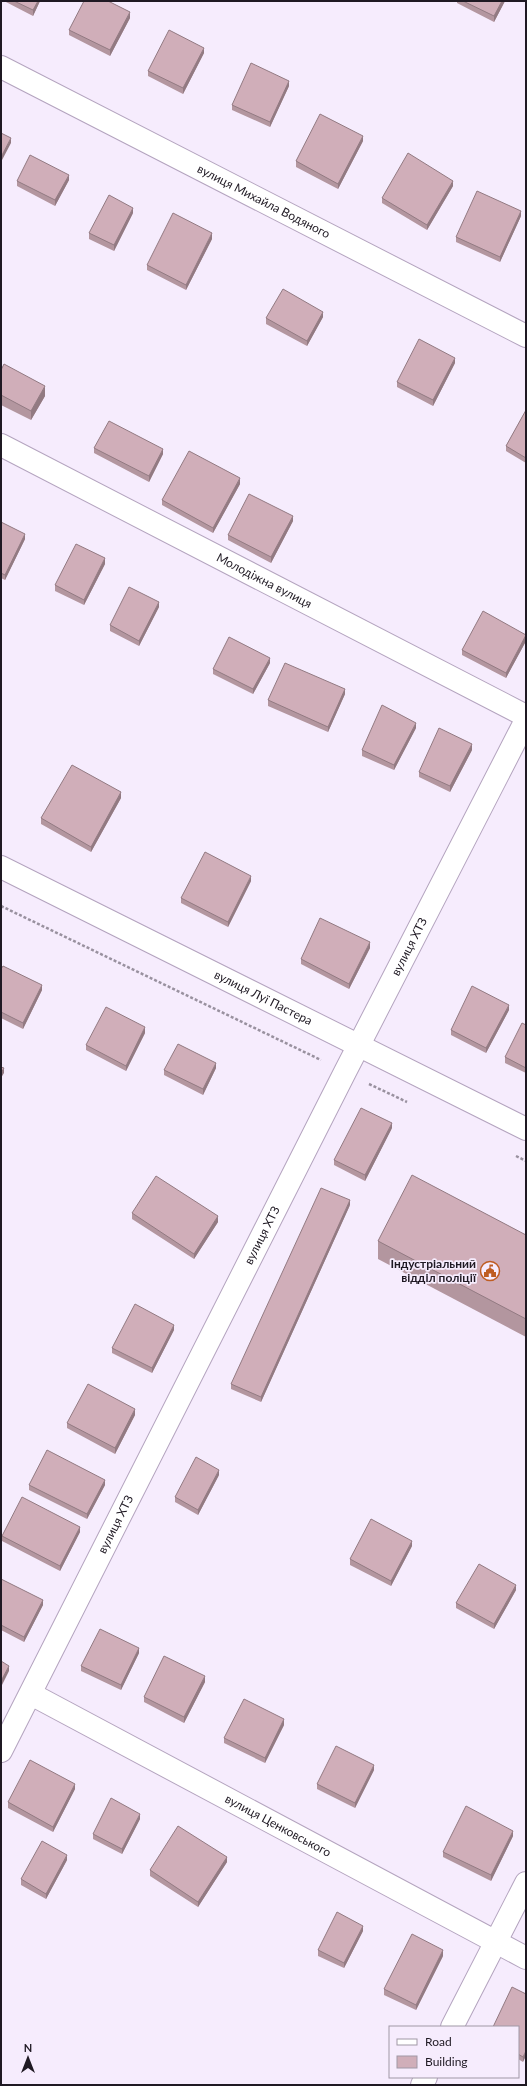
<svg xmlns="http://www.w3.org/2000/svg" width="527" height="2086" font-family="Lato,sans-serif">
<rect width="100%" height="100%" fill="#f6ecfd"/>
<g fill="none" stroke-linecap="round" stroke-linejoin="round">
<defs>
<g id="minor">
<path id="s1" d="M1 67 526 336"/>
<path id="s2" d="M1 445 526 716"/>
<path id="s3" d="M31 1694 526 1958"/>
<path id="s4" d="M1 1751 345 1072 526 720"/>
<path d="M452 2027 526 1883"/>
<path d="M422 2085 426 2077"/>
</g>
<g id="tertiary">
<path id="s5" d="M1 867 526 1129"/>
</g>
</defs>
<use href="#minor" stroke="#b4a4bf" stroke-width="24"/>
<use href="#tertiary" stroke="#b4a4bf" stroke-width="24"/>
<path stroke="#99919f" stroke-width="2.5" stroke-dasharray="3 2" stroke-linecap="butt" d="M1 906 321 1060
M369 1084 407 1102
M516 1156 526 1161"/>
<use href="#minor" stroke="#fff" stroke-width="22"/>
<use href="#tertiary" stroke="#fff" stroke-width="22"/>
</g>
<path fill="#b3969f" d="M4 1H40L33 16Z
M457 1H505L494 22 457 3Z
M130 18 110 56 69 35V30Z
M204 53 183 94 148 76V71Z
M289 86 270 127 232 110V105Z
M363 141 338 189 296 167V161Z
M69 180 55 206 17 186V181Z
M453 186 427 230 382 203V198Z
M133 213 114 251 89 239V233Z
M521 216 500 262 456 242V237Z
M212 239 186 290 147 270V265Z
M323 317 307 346 266 324V318Z
M455 363 433 406 397 387V382Z
M1 370 45 396 31 420 1 405Z
M526 410V463L506 451V446Z
M94 448 163 454 149 482 94 453Z
M240 484 213 533 162 505V500Z
M293 521 271 563 228 540V535Z
M1 522 25 539 5 580 1 578Z
M105 564 84 605 55 591V585Z
M159 607 139 646 110 631V625Z
M526 635V641L506 678 462 655V650Z
M270 663 253 694 213 674V669Z
M345 694 328 732 268 706V700Z
M416 728 394 770 362 756V750Z
M472 750 450 792 419 777V772Z
M121 798 91 852 41 824V818Z
M251 881 228 927 181 903V898Z
M370 948 349 989 301 964V959Z
M1 969 42 990 23 1029 1 1018Z
M509 1010 486 1053 451 1035V1030Z
M526 1025V1073L505 1063V1057Z
M145 1033 126 1071 86 1050V1045Z
M216 1068 203 1095 164 1075V1070Z
M392 1128 365 1181 334 1165V1160Z
M350 1205 261 1402 231 1389V1384Z
M132 1213 218 1222 194 1259 132 1219Z
M526 1235V1337L378 1259V1241Z
M174 1330 152 1373 112 1353V1348Z
M135 1415 115 1454 67 1428V1423Z
M219 1475 198 1515 175 1502V1497Z
M29 1485H105L87 1519 29 1490Z
M80 1532 60 1571 2 1541V1536Z
M412 1546 391 1586 350 1565V1559Z
M1 1579 43 1605 24 1642 1 1630Z
M516 1590 494 1629 456 1608V1603Z
M139 1653 121 1690 81 1671V1666Z
M205 1682 184 1723 144 1702V1697Z
M284 1725 265 1763 224 1743V1738Z
M374 1770 355 1808 317 1789V1784Z
M75 1789 53 1832 8 1808V1802Z
M140 1819 122 1854 93 1839V1834Z
M513 1836 491 1881 443 1857V1852Z
M67 1860 46 1899 21 1885V1879Z
M227 1862 198 1907 150 1876V1870Z
M363 1931 344 1968 318 1956V1950Z
M443 1956 416 2010 384 1995V1989Z
M526 1994 523 2062 518 2059V2027Z"/>
<path fill="#927a82" d="M38 1H40L33 16V10Z
M502 1H505L494 22V16Z
M130 12V18L110 56V50Z
M204 48V53L183 94V88Z
M289 81V86L270 127V122Z
M363 136V141L338 189V184Z
M11 138V143L1 162V157Z
M69 175V180L55 206V200Z
M453 181V186L427 230V225Z
M133 208V213L114 251V245Z
M521 211V216L500 262V257Z
M212 233V239L186 290V285Z
M323 312V317L307 346V341Z
M455 358V363L433 406V400Z
M45 386V396L31 420V411Z
M163 449V454L149 482V476Z
M240 478V484L213 533V528Z
M293 516V521L271 563V557Z
M25 534V539L5 580V575Z
M105 558V564L84 605V600Z
M159 602V607L139 646V641Z
M526 635V641L506 678V673Z
M270 658V663L253 694V689Z
M345 689V694L328 732V727Z
M416 723V728L394 770V765Z
M472 744V750L450 792V786Z
M121 792V798L91 852V847Z
M251 876V881L228 927V922Z
M370 942V948L349 989V984Z
M42 985V990L23 1029V1023Z
M509 1005V1010L486 1053V1048Z
M145 1027V1033L126 1071V1066Z
M216 1063V1068L203 1095V1089Z
M4 1068V1073L1 1078V1073Z
M392 1123V1128L365 1181V1175Z
M350 1200V1205L261 1402V1397Z
M218 1216V1222L194 1259V1254Z
M174 1325V1330L152 1373V1368Z
M135 1409V1415L115 1454V1448Z
M219 1470V1475L198 1515V1510Z
M105 1480V1485L87 1519V1514Z
M80 1527V1532L60 1571V1566Z
M412 1541V1546L391 1586V1581Z
M516 1585V1590L494 1629V1624Z
M43 1600V1605L24 1642V1637Z
M139 1648V1653L121 1690V1685Z
M9 1666V1671L1 1687V1681Z
M205 1676V1682L184 1723V1717Z
M284 1719V1725L265 1763V1758Z
M374 1765V1770L355 1808V1803Z
M75 1784V1789L53 1832V1827Z
M140 1814V1819L122 1854V1849Z
M513 1831V1836L491 1881V1875Z
M67 1855V1860L46 1899V1894Z
M227 1857V1862L198 1907V1902Z
M363 1926V1931L344 1968V1963Z
M443 1950V1956L416 2010V2005Z
M526 2051V2056L523 2062V2057Z"/>
<path fill="#d0aeb9" stroke="#927a82" d="M14 1H38L33 10Z
M84 1H108L130 12 110 50 69 30Z
M463 1H502L494 16Z
M169 30 204 48 183 88 148 71Z
M251 63 289 81 270 122 232 105Z
M320 114 363 136 338 184 296 161Z
M1 133 11 138 1 157Z
M408 153 453 181 427 225 382 198Z
M30 155 69 175 55 200 17 181Z
M477 191 521 211 500 257 456 237Z
M109 195 133 208 114 245 89 233Z
M173 213 212 233 186 285 147 265Z
M283 289 323 312 307 341 266 318Z
M419 339 455 358 433 400 397 382Z
M4 364 45 386 31 411 1 395V370Z
M526 410V458L506 446Z
M109 421 163 449 149 476 94 448Z
M189 451 240 478 213 528 162 500Z
M249 494 293 516 271 557 228 535Z
M1 522 25 534 5 575 1 573Z
M76 544 105 558 84 600 55 585Z
M129 587 159 602 139 641 110 625Z
M483 611 526 635 506 673 462 650Z
M229 637 270 658 253 689 213 669Z
M285 663 345 689 328 727 268 700Z
M382 705 416 723 394 765 362 750Z
M439 728 472 744 450 786 419 772Z
M72 765 121 792 91 847 41 818Z
M205 852 251 876 228 922 181 898Z
M320 918 370 942 349 984 301 959Z
M3 966 42 985 23 1023 1 1012V969Z
M472 986 509 1005 486 1048 451 1030Z
M106 1007 145 1027 126 1066 86 1045Z
M522 1023 526 1025V1068L505 1057Z
M178 1044 216 1063 203 1089 164 1070Z
M1 1067 4 1068 1 1073Z
M361 1108 392 1123 365 1175 334 1160Z
M412 1175 526 1235V1319L378 1241Z
M156 1176 218 1216 194 1254 132 1213Z
M321 1188 350 1200 261 1397 231 1384Z
M135 1304 174 1325 152 1368 112 1348Z
M88 1384 135 1409 115 1448 67 1423Z
M47 1450 105 1480 87 1514 29 1485Z
M196 1457 219 1470 198 1510 175 1497Z
M22 1497 80 1527 60 1566 2 1536Z
M371 1519 412 1541 391 1581 350 1559Z
M479 1564 516 1585 494 1624 456 1603Z
M1 1579 43 1600 24 1637 1 1625Z
M100 1629 139 1648 121 1685 81 1666Z
M164 1656 205 1676 184 1717 144 1697Z
M1 1661 9 1666 1 1681Z
M244 1699 284 1719 265 1758 224 1738Z
M336 1746 374 1765 355 1803 317 1784Z
M30 1760 75 1784 53 1827 8 1802Z
M111 1798 140 1814 122 1849 93 1834Z
M466 1806 513 1831 491 1875 443 1852Z
M178 1826 227 1857 198 1902 150 1870Z
M42 1841 67 1855 46 1894 21 1879Z
M337 1912 363 1926 344 1963 318 1950Z
M412 1934 443 1950 416 2005 384 1989Z
M512 1987 526 1994V2051L523 2057 518 2054V2027H493Z"/>
<defs>
<symbol id="civic-ring" viewBox="-11 -11 22 22"><circle r="9.5" fill="#f6ecfd" stroke="#bf5d22" stroke-width="1.5"/><path d="M-.6-6.5H3V-4.5H.6V-3L4-1V1h2V6H-6V1h2V-1L-.6-3ZM-1.2 2.5V6h2.4V2.5Z" fill="#bf5d22"/></symbol>
</defs>
<g fill-rule="evenodd">
<use href="#civic-ring" x="479" y="1260" width="22" height="22"/>
</g>
<g text-anchor="middle" stroke-width="3.5" stroke-linejoin="round" paint-order="stroke">
<g font-size="12" fill="#1f1923" stroke="#f6ecfd">
<text dy="4" stroke="none"><textPath href="#s1" startOffset="295">вулиця Михайла Водяного</textPath></text>
<text dy="4" stroke="none"><textPath href="#s2" startOffset="296">Молодіжна вулиця</textPath></text>
<text dy="4" stroke="none"><textPath href="#s4" startOffset="902">вулиця ХТЗ</textPath></text>
<text dy="4" stroke="none"><textPath href="#s5" startOffset="293">вулиця Луї Пастера</textPath></text>
<text dy="4" stroke="none"><textPath href="#s4" startOffset="578">вулиця ХТЗ</textPath></text>
<text dy="4" stroke="none"><textPath href="#s4" startOffset="254">вулиця ХТЗ</textPath></text>
<text dy="4" stroke="none"><textPath href="#s3" startOffset="280">вулиця Ценковського</textPath></text>
</g>
<g font-size="12" font-weight="bold" fill="#1f1923" stroke="#f6ecfd" text-anchor="end">
<text x="476" y="1268">Індустріальний<tspan x="476" dy="14">відділ поліції</tspan></text>
</g>
</g>
<rect width="527" height="2086" fill="none" stroke="#1f1923" stroke-width="4"/>
<rect x="389" y="2026" width="130" height="52" fill="#f6ecfd" stroke="#a098a6"/>
<rect x="397" y="2039" width="20" height="6" fill="#ffffff" stroke="#a098a6"/>
<text x="425" y="2046" font-size="12" fill="#1f1923">Road</text>
<rect x="397" y="2056" width="20" height="12" fill="#d0aeb9" stroke="#a098a6"/>
<text x="425" y="2066" font-size="12" fill="#1f1923">Building</text>
<g transform="translate(28 2058)" stroke="#f6ecfd" stroke-width="3" paint-order="stroke">
<path d="M0-3L7 15L0 10L-7 15Z" fill="#1f1923"/>
<text y="-6" font-size="11" font-weight="bold" text-anchor="middle" fill="#1f1923">N</text>
</g>
</svg>
